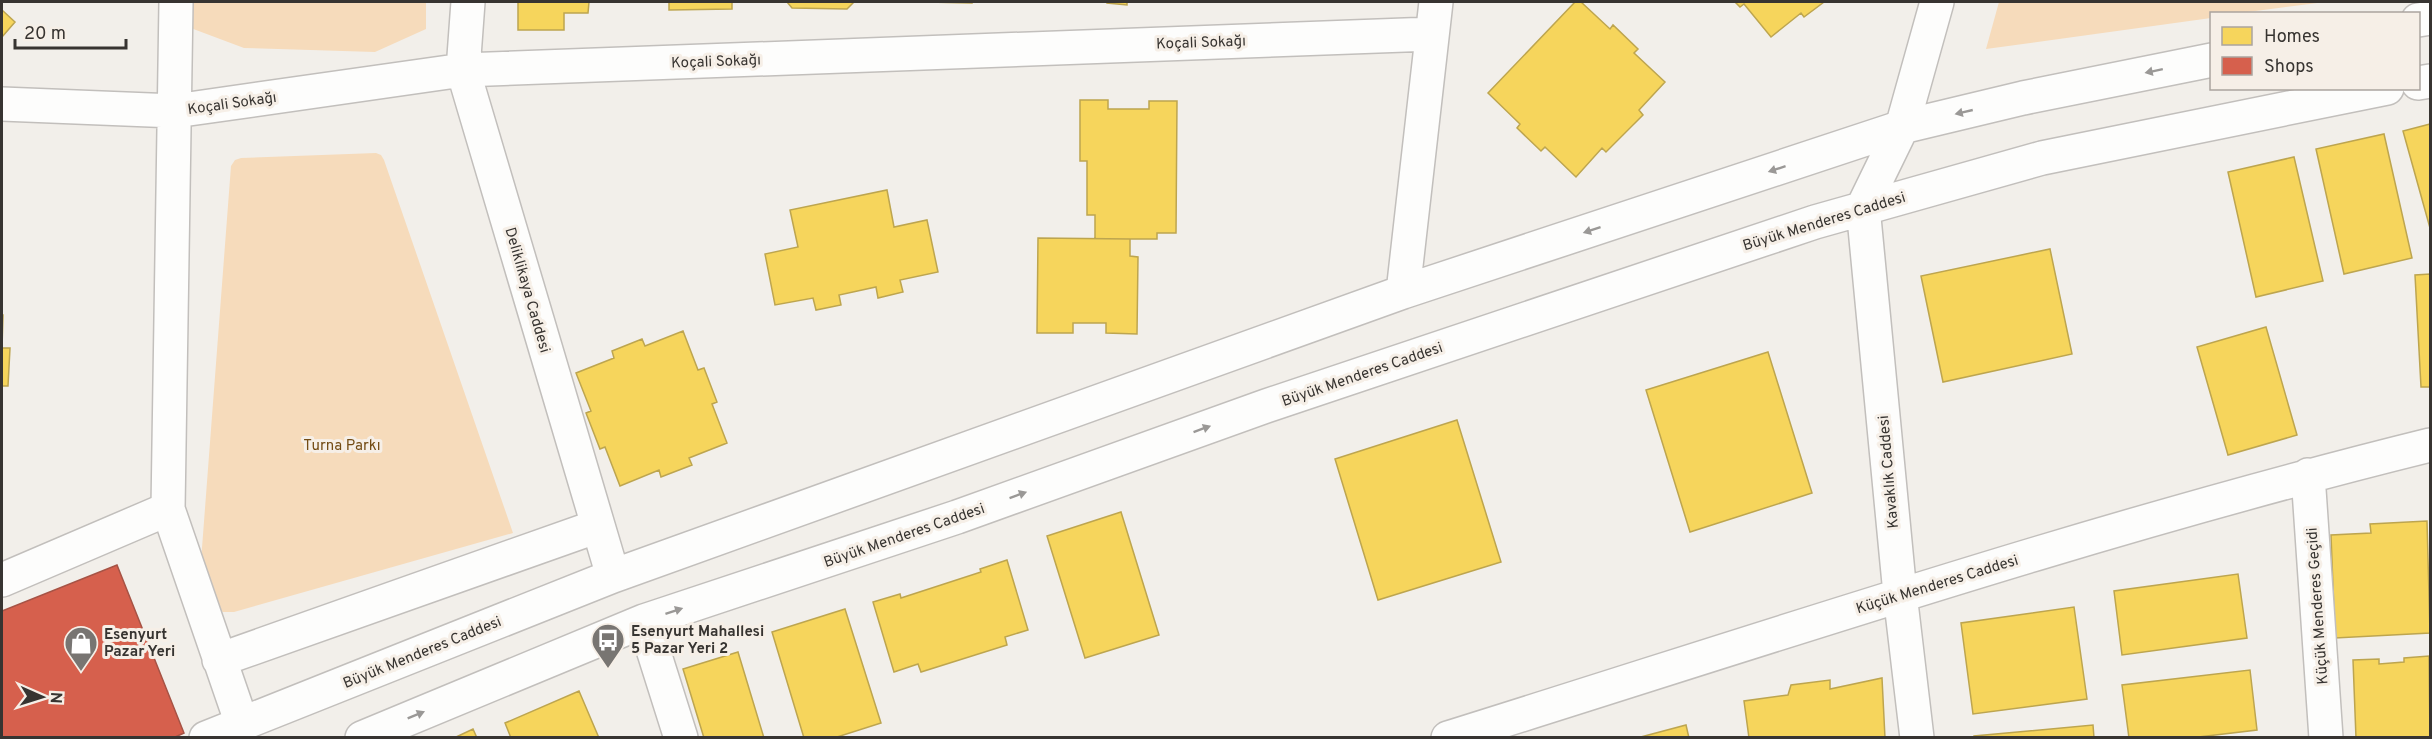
<svg xmlns="http://www.w3.org/2000/svg" width="2432" height="739" font-family="Overpass,sans-serif">
<rect width="100%" height="100%" fill="#f2efea"/>
<path fill="#f6dbbb" d="M173 2H426V29L375 52 244 48 172 21Z
M1999 2H2325L2240 13 2212 14 2211 18 1986 49Z
M376 153 381 155 384 160 513 533 234 612H223L219 610 201 561 231 166 235 160 241 158Z"/>
<path fill="#f6d55c" stroke="#bda54f" stroke-width="1.5" d="M518 2H589L588 13H564V30H518Z
M658 2H732V9L669 10V2Z
M787 2H854L847 9 792 8Z
M926 2H972V3Z
M1107 2H1127V5L1107 3Z
M1575 2H1581L1610 29 1613 25 1638 49 1634 53 1665 82 1639 110 1643 115 1606 152 1602 148 1576 177 1545 147 1541 151 1517 128 1520 124 1488 93Z
M1735 2H1824L1804 17 1801 13 1771 37 1744 4 1740 7Z
M2 10 15 22 2 37Z
M1080 100H1108V109H1149V101H1177L1176 233H1157V239H1095V215H1087V161H1080Z
M2430 124V228L2403 131Z
M2384 134 2412 258 2344 274 2316 149Z
M2294 157 2323 281 2256 297 2228 172Z
M887 190 894 227 927 220 938 272 900 280 903 292 878 298 876 287 839 295 841 305 816 310 813 298 775 305 765 254 798 247 790 210Z
M1038 238 1130 239V256L1138 257 1137 334 1106 333V323H1073V333H1037Z
M2050 249 2072 354 1943 382 1921 276Z
M2430 274V387H2421L2415 275Z
M2 315H3L2 348H10L8 386H2Z
M2266 327 2297 435 2228 455 2197 347Z
M683 331 698 370 704 368 717 402 712 404 727 443 689 458 692 465 661 477 659 470 620 486 605 447 600 449 586 413 591 411 576 373 614 358 612 351 642 339 645 346Z
M1768 352 1812 493 1690 532 1646 390Z
M1457 420 1501 562 1378 600 1335 459Z
M1121 512 1159 635 1085 658 1047 536Z
M2427 521 2430 633 2335 638 2331 535 2371 533 2370 524Z
M1007 560 1028 630 1005 637 1007 645 921 672 918 664 894 672 873 602 900 594 901 598 981 572 980 569Z
M2238 574 2247 638 2122 655 2114 591Z
M2074 607 2087 699 1973 714 1961 623Z
M845 609 881 723 834 738H804L772 632Z
M738 652 764 738H704L683 669Z
M2429 656 2430 738H2356L2353 660 2379 659V664L2404 662V658Z
M2250 670 2257 730 2190 738H2129L2122 685Z
M1882 678 1885 738H1749L1744 701 1788 695 1791 685 1830 680V689Z
M579 691 599 738H511L505 723Z
M1686 725 1689 738H1637Z
M2093 725 2094 738H1974V736Z
M473 729 477 738H454Z"/>
<path fill="#d6604d" stroke="#a65345" stroke-width="1.5" d="M117 565 184 733 173 738H2V611Z"/>
<g fill="none" stroke-linecap="round" stroke-linejoin="round">
<defs>
<path id="minor" d="M176 2 168 509 242 724
M468 2 463 70 613 576
M2418 20 2430 18
M2418 83 2430 81
M2 104 175 111 463 70 1432 34
M1403 292 1436 2
M2308 475 2326 738
M2 580 168 509
M644 621 681 738
M219 660 598 526
M206 738 613 576 1403 292 1902 127 2023 98 2212 60
M362 738 644 621 957 517 1266 406 1815 222 2042 158 2387 88
M1448 738C1774 636 2098 527 2430 445
M1917 738 1900 594 1863 207 1902 127 1937 2"/>
</defs>
<use href="#minor" stroke="#c2bfbc" stroke-width="36"/>
<use href="#minor" stroke="#fdfdfc" stroke-width="33"/>
</g>
<defs><path id="oneway-solid" d="M-6-.8H1V-3.2L6.5 0L1 3.2V.8H-6Z" transform="scale(1.5)"/></defs>
<g fill="#9a9896">
<use href="#oneway-solid" transform="translate(2154 71) rotate(168)"/>
<use href="#oneway-solid" transform="translate(1964 112) rotate(167)"/>
<use href="#oneway-solid" transform="translate(1777 169) rotate(162)"/>
<use href="#oneway-solid" transform="translate(1592 230) rotate(162)"/>
<use href="#oneway-solid" transform="translate(1202 429) rotate(-20)"/>
<use href="#oneway-solid" transform="translate(1018 495) rotate(-20)"/>
<use href="#oneway-solid" transform="translate(674 611) rotate(-18)"/>
<use href="#oneway-solid" transform="translate(416 715) rotate(-22)"/>
</g>
<defs>
<symbol id="bus-pin" viewBox="-11 -11 22 30"><path d="M0 17L-7.5 6A9.5 9.5 0 1 1 7.5 6Z" fill="#787572" stroke="#f6efe7"/><path d="M-5-6H5V4H4V6H2V4H-2V6H-4V4H-5ZM-3.5-4V0h7V-4ZM-3.5 1.2v1.5H-2V1.2ZM2 1.2v1.5H3.5V1.2Z" fill="#fff"/></symbol>
<symbol id="shop-pin" viewBox="-11 -11 22 30"><path d="M0 17L-7.5 6A9.5 9.5 0 1 1 7.5 6Z" fill="#787572" stroke="#f6efe7"/><path d="M-5-2.5h2.3a2.7 3.5 0 0 1 5.4 0H5L5.5 6h-11ZM-1.5-2.5h3a1.5 2.3 0 0 0-3 0Z" fill="#fff"/></symbol>
</defs>
<g fill-rule="evenodd">
<use href="#bus-pin" x="589" y="621" width="38" height="52"/>
<use href="#shop-pin" x="62" y="624" width="38" height="52"/>
</g>
<g text-anchor="middle" stroke-width="6" stroke-linejoin="round" paint-order="stroke">
<g font-size="15" fill="#373431" stroke="#f6efe7">
<text transform="translate(1201 42) rotate(-2)" y="5">Koçali Sokağı</text>
<text transform="translate(716 61) rotate(-2)" y="5">Koçali Sokağı</text>
<text transform="translate(232 103) rotate(-8)" y="5">Koçali Sokağı</text>
<text transform="translate(1824 221) rotate(-17)" y="5">Büyük Menderes Caddesi</text>
<text transform="translate(528 290) rotate(74)" y="5">Deliklikaya Caddesi</text>
<text transform="translate(1362 374) rotate(-19)" y="5">Büyük Menderes Caddesi</text>
<text transform="translate(1888 472) rotate(-95)" y="5">Kavaklık Caddesi</text>
<text transform="translate(904 535) rotate(-19)" y="5">Büyük Menderes Caddesi</text>
<text transform="translate(1937 584) rotate(-17)" y="5">Küçük Menderes Caddesi</text>
<text transform="translate(2317 606) rotate(-94)" y="5">Küçük Menderes Geçidi</text>
<text transform="translate(422 652) rotate(-22)" y="5">Büyük Menderes Caddesi</text>
</g>
<g font-size="15" fill="#744c14" stroke="#f6efe7">
<text x="342" y="450">Turna Parkı</text>
</g>
<g font-size="15" font-weight="bold" fill="#373431" stroke="#f6efe7" text-anchor="start">
<text x="631" y="636">Esenyurt Mahallesi<tspan x="631" dy="17">5 Pazar Yeri 2</tspan></text>
<text x="104" y="639">Esenyurt<tspan x="104" dy="17">Pazar Yeri</tspan></text>
</g>
</g>
<rect width="2432" height="739" fill="none" stroke="#373431" stroke-width="6"/>
<rect x="2210" y="12" width="210" height="78" fill="#f6efe7" stroke="#aaa49e" stroke-width="1.5"/>
<rect x="2222" y="27" width="30" height="18" fill="#f6d55c" stroke="#aaa49e" stroke-width="1.5"/>
<text x="2264" y="42" font-size="18" fill="#373431">Homes</text>
<rect x="2222" y="57" width="30" height="18" fill="#d6604d" stroke="#aaa49e" stroke-width="1.5"/>
<text x="2264" y="72" font-size="18" fill="#373431">Shops</text>
<g transform="translate(42 697) rotate(93)" stroke="#f6efe7" stroke-width="4.5" paint-order="stroke">
<path d="M0-4.5L10 22L0 15L-10 22Z" fill="#373431"/>
<text y="-9" font-size="16" font-weight="bold" text-anchor="middle" fill="#373431">N</text>
</g>
<path d="M15 39v9h111v-9" fill="none" stroke="#373431" stroke-width="3"/>
<text x="24" y="39" font-size="18" fill="#373431" stroke="#f6efe7" stroke-width="4.5" paint-order="stroke">20 m</text>
</svg>
